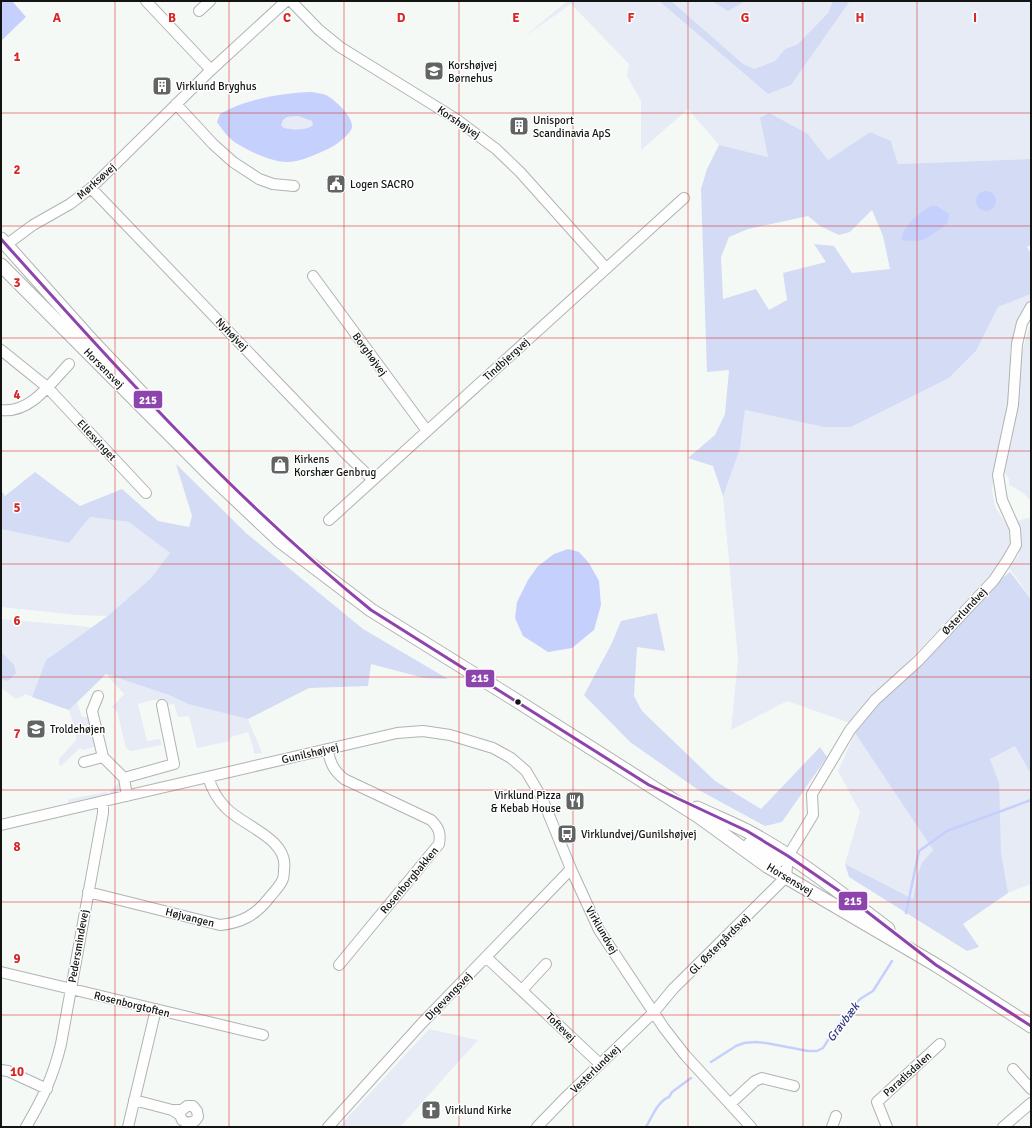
<svg xmlns="http://www.w3.org/2000/svg" width="1032" height="1128" font-family="Signika,sans-serif">
<rect width="100%" height="100%" fill="#f5f9f6"/>
<path fill="#e6ebf5" d="M567 1H659L768 94 791 85 850 1H1031V159L898 164 891 141 870 132 828 160 808 134 760 118 768 157 719 145 688 109 641 150V101L627 76 629 64 571 4 524 37Z
M671 1H833L828 13 798 44 785 49 775 61 754 69 743 65Z
M298 116 312 121 313 125C305 131 293 130 284 128L281 125 283 120 287 117Z
M1031 294V300L1025 308 1016 326 1010 350 1011 384 1006 420 995 468 992 490 995 507 1010 530 1011 540 1007 552 995 570 850 723 787 701 731 730 738 659 723 496 740 449 745 410 824 427H851L949 378 976 351 998 307Z
M1031 323V502C1026 494 1018 489 1009 485V479L1004 472 1022 353 1028 331Z
M90 517 129 522 170 553 151 578 108 616 78 615 1 607V529L69 543Z
M1031 517V598L1009 568 1019 555 1020 544 1018 521Z
M1 619 92 627 46 660 32 697 26 694 16 699 1 688Z
M106 674 169 695 188 704 248 719C252 731 258 741 262 753L254 754 253 746 248 732 231 737 230 741 197 748 189 716 178 717 174 704 165 705 163 700H153L138 704 147 741 160 739 162 745 130 751 126 748 117 711 112 707 124 694Z
M77 702 82 717H88L96 746 84 750 80 748 61 766 59 764V759L76 740V733L69 710Z
M855 733 933 850C918 869 917 876 913 899L845 864 860 812 838 771Z
M1015 746 1031 774V884L1008 893 1001 852 990 759Z
M119 783H120L122 791 111 794 110 791Z
M107 792 108 795 68 803V800L69 799Z
M429 1029 478 1040 400 1127H339Z"/>
<path fill="#d3dbf5" fill-rule="evenodd" d="M659 1H671L743 64 754 69 775 61 785 49 798 44 828 13 833 1H850L791 85 768 94Z
M712 1H745L728 11Z
M769 113 808 134 828 160 870 132 891 141 898 164 1031 159V245L1027 247 1031 254V294L998 307 976 351 949 378 851 427H824L745 410 740 449 723 496 713 466 688 458 715 435 725 414 729 370 707 372 701 189 707 169 719 145 768 157 760 118ZM872 210 883 236 890 269 852 273 834 246 814 244 826 262 783 273 787 300 769 310 756 289 723 299 721 257 729 237 748 229 808 216 820 226 839 235 850 232Z
M176 464 246 533 363 629 448 679 424 678 371 664 368 686 309 688 248 719 188 704 169 695 106 674 69 710 32 697 46 660 109 615 151 578 170 553 129 522 90 517 69 543 1 529V490L5 496 35 472 80 506 122 489 158 521 189 527 192 516Z
M1010 572 1031 599V774L1015 746 990 759 999 783 1001 852 1008 893 963 924 979 947 967 951 849 877 845 864 913 899 917 876 922 863 933 850 855 733 878 705 914 672 993 585Z
M657 613 665 651 637 647 634 696 642 711 715 781 761 809 820 747 827 757 782 822 765 826 697 789 630 742 584 695 612 643 621 621Z
M1 652 14 665 16 673 8 681 1 679Z"/>
<path fill="#c6d0fc" fill-rule="evenodd" d="M1 1H12L26 17 1 41Z
M311 92C316 93 321 93 326 95 335 100 353 116 352 127 351 134 336 145 330 148 317 154 301 162 286 162 272 162 248 151 236 143 228 138 222 129 217 122L220 114C245 99 282 93 311 92ZM298 116 312 121 313 125C305 131 293 130 284 128L281 125 283 120 287 117Z
M976 201a10 10 0 1 1 20 0a10 10 0 1 1-20 0Z
M931 206H937L949 214 948 222C941 229 928 239 917 241 913 241 909 240 904 241L902 240C900 228 922 211 931 206Z
M568 549 579 552 589 563 599 581 601 605 594 630 572 648 548 652 523 636 515 618 517 602 528 580 538 566 554 554Z"/>
<g fill="none" stroke-linecap="round" stroke-linejoin="round">
<path stroke="#c6d0fc" stroke-width="2.5" d="M906 913 919 851 947 831 1031 800
M711 1062 736 1046 744 1043 755 1042 766 1043 808 1051H817L823 1048 839 1023 860 999 873 991 892 961
M646 1127C652 1117 658 1101 669 1097L672 1092 691 1078"/>
<defs>
<path id="minor" d="M146 1 211 70
M291 1 319 30 340 47 456 119 496 149 520 172 606 268
M199 11 210 1
M176 104 213 144 233 162 259 179 273 184 294 186
M91 188 348 456 373 480
M6 245 33 225 70 204 91 188 211 70 286 1
M313 276 427 431
M1 350 47 387 146 493
M1 410C30 414 51 383 69 364
M329 520 684 198
M98 696 92 711 103 757
M327 749C331 763 332 769 344 779L431 820C439 828 441 833 439 844L339 965
M84 762 103 757 124 778 127 796
M124 778 174 764 162 705
M1 825 397 733 423 731 450 735 493 748 511 758 526 771 542 798 571 869 599 930 664 1028 685 1055 751 1127
M88 892 220 925C241 923 256 915 269 898 273 893 279 887 282 881 284 878 284 873 284 869 289 839 243 826 226 808 217 799 212 790 208 777
M486 957 600 1064
M1 972 263 1035
M522 990 546 964
M1013 1069 1031 1089
M1 1070 8 1071 47 1089
M134 1100 172 1110H182L187 1106H193L197 1111 198 1117 195 1121 187 1123 182 1120 180 1115 172 1110
M730 1104 755 1081 762 1078 794 1086
M26 1127C43 1098 53 1077 61 1044L103 813V801
M128 1127 156 1009
M328 1127 422 1023 571 869
M537 1127 565 1098 654 1012 673 989 786 877 788 856 813 815 812 794 850 730 875 700 918 661 994 580 1008 559 1016 545 1015 529 1002 500 998 475 1013 405 1017 344 1022 323 1031 307
M832 1127 836 1116
M887 1127 877 1102 940 1044
M1003 1127 1031 1103"/>
<path id="major" d="M1 239 93 342 148 400
M1 265 208 473 280 541 371 610 514 699 698 816 767 866 936 965 1031 1026
M697 808C714 816 731 823 747 831 798 858 843 895 888 929
M750 844 778 860 788 857"/>
</defs>
<use href="#minor" stroke="#b0b3b1" stroke-width="12"/>
<use href="#major" stroke="#b0b3b1" stroke-width="15"/>
<use href="#minor" stroke="#fefefe" stroke-width="10"/>
<use href="#major" stroke="#fefefe" stroke-width="13"/>
<defs>
<path id="bus-1" d="M1 239C117 369 235 500 371 610L649 785 747 831 788 856 848 897 936 965 1031 1026"/>
</defs>
<use href="#bus-1" stroke="#fff" stroke-width="6"/>
<use href="#bus-1" stroke="#8e44ad" stroke-width="3"/>
</g>
<path fill="none" stroke="#d62828" stroke-width="1" stroke-opacity="0.55" d="M115 1V1127M229 1V1127M344 1V1127M459 1V1127M573 1V1127M688 1V1127M803 1V1127M917 1V1127M1 113H1031M1 226H1031M1 338H1031M1 451H1031M1 564H1031M1 677H1031M1 790H1031M1 902H1031M1 1015H1031"/>
<defs>
<symbol id="school-square" viewBox="-11 -11 22 22"><rect x="-9" y="-9" width="18" height="18" rx="4" fill="#616462" stroke="#fff"/><path d="M0-5L7-2L0 1L-7-2ZM-4 1L0 2.5L4 1V4Q0 6-4 4Z" fill="#fff"/></symbol>
<symbol id="building-square" viewBox="-11 -11 22 22"><rect x="-9" y="-9" width="18" height="18" rx="4" fill="#616462" stroke="#fff"/><path d="M-4-6H4V6H1V3H-1V6H-4ZM-2.5-4.3h1.7v1.8h-1.7ZM.8-4.3h1.7v1.8H.8ZM-2.5-1h1.7V.8h-1.7ZM.8-1h1.7V.8H.8Z" fill="#fff"/></symbol>
<symbol id="civic-square" viewBox="-11 -11 22 22"><rect x="-9" y="-9" width="18" height="18" rx="4" fill="#616462" stroke="#fff"/><path d="M-.6-6.5H3V-4.5H.6V-3L4-1V1h2V6H-6V1h2V-1L-.6-3ZM-1.2 2.5V6h2.4V2.5Z" fill="#fff"/></symbol>
<symbol id="shop-square" viewBox="-11 -11 22 22"><rect x="-9" y="-9" width="18" height="18" rx="4" fill="#616462" stroke="#fff"/><path d="M-5-2.5h2.3a2.7 3.5 0 0 1 5.4 0H5L5.5 6h-11ZM-1.5-2.5h3a1.5 2.3 0 0 0-3 0Z" fill="#fff"/></symbol>
<symbol id="restaurant-square" viewBox="-11 -11 22 22"><rect x="-9" y="-9" width="18" height="18" rx="4" fill="#616462" stroke="#fff"/><path d="M-5-6h1v4h1v-4h1v4h1v-4h1v5L-1.5 .5V6h-2V.5L-5-1ZM5-6V6H3V1.5H1.5Q1.5-4 5-6Z" fill="#fff"/></symbol>
<symbol id="bus-square" viewBox="-11 -11 22 22"><rect x="-9" y="-9" width="18" height="18" rx="4" fill="#616462" stroke="#fff"/><path d="M-5-6H5V4H4V6H2V4H-2V6H-4V4H-5ZM-3.5-4V0h7V-4ZM-3.5 1.2v1.5H-2V1.2ZM2 1.2v1.5H3.5V1.2Z" fill="#fff"/></symbol>
<symbol id="church-square" viewBox="-11 -11 22 22"><rect x="-9" y="-9" width="18" height="18" rx="4" fill="#616462" stroke="#fff"/><path d="M-1.2-6h2.4v3.5h3.3v2.4h-3.3V6h-2.4V-.1h-3.3v-2.4h3.3Z" fill="#fff"/></symbol>
</defs>
<g fill-rule="evenodd">
<use href="#school-square" x="423" y="60" width="22" height="22"/>
<use href="#building-square" x="151" y="75" width="22" height="22"/>
<use href="#building-square" x="508" y="115" width="22" height="22"/>
<use href="#civic-square" x="325" y="173" width="22" height="22"/>
<use href="#shop-square" x="269" y="454" width="22" height="22"/>
<use href="#school-square" x="25" y="718" width="22" height="22"/>
<use href="#restaurant-square" x="564" y="790" width="22" height="22"/>
<use href="#bus-square" x="556" y="823" width="22" height="22"/>
<use href="#church-square" x="420" y="1099" width="22" height="22"/>
</g>
<circle fill="#121413" stroke="#fff" stroke-width="1.5" cx="518" cy="702" r="3.5"/>
<g text-anchor="middle" stroke-width="3" stroke-linejoin="round" paint-order="stroke">
<g font-size="11" fill="#121413" stroke="#fff" text-anchor="start">
<text x="448" y="69">Korshøjvej<tspan x="448" dy="13">Børnehus</tspan></text>
<text x="176" y="90">Virklund Bryghus</text>
<text x="533" y="124">Unisport<tspan x="533" dy="13">Scandinavia ApS</tspan></text>
<text x="350" y="188">Logen SACRO</text>
<text x="294" y="463">Kirkens<tspan x="294" dy="13">Korshær Genbrug</tspan></text>
<text x="50" y="733">Troldehøjen</text>
<text x="561" y="799" text-anchor="end">Virklund Pizza<tspan x="561" dy="13">&amp; Kebab House</tspan></text>
<text x="581" y="838">Virklundvej/Gunilshøjvej</text>
<text x="445" y="1114">Virklund Kirke</text>
</g>
<g font-size="11" fill="#121413" stroke="#fff">
<text transform="translate(459 122) rotate(34)" y="4">Korshøjvej</text>
<text transform="translate(96 181) rotate(-42)" y="4">Mørksøvej</text>
<text transform="translate(232 334) rotate(46)" y="4">Nyhøjvej</text>
<text transform="translate(370 354) rotate(54)" y="4">Borghøjvej</text>
<text transform="translate(506 359) rotate(-42)" y="4">Tindbjergvej</text>
<text transform="translate(104 368) rotate(45)" y="4">Horsensvej</text>
<text transform="translate(97 440) rotate(47)" y="4">Ellesvinget</text>
<text transform="translate(964 611) rotate(-47)" y="4">Østerlundvej</text>
<text transform="translate(310 753) rotate(-13)" y="4">Gunilshøjvej</text>
<text transform="translate(790 879) rotate(31)" y="4">Horsensvej</text>
<text transform="translate(409 880) rotate(-50)" y="4">Rosenborgbakken</text>
<text transform="translate(190 917) rotate(14)" y="4">Højvangen</text>
<text transform="translate(602 930) rotate(60)" y="4">Virklundvej</text>
<text transform="translate(719 944) rotate(-45)" y="4">Gl. Østergårdsvej</text>
<text transform="translate(78 946) rotate(-80)" y="4">Pedersmindevej</text>
<text transform="translate(448 996) rotate(-46)" y="4">Digevangsvej</text>
<text transform="translate(132 1004) rotate(14)" y="4">Rosenborgtoften</text>
<text transform="translate(561 1027) rotate(44)" y="4">Toftevej</text>
<text transform="translate(595 1069) rotate(-44)" y="4">Vesterlundvej</text>
<text transform="translate(907 1074) rotate(-42)" y="4">Paradisdalen</text>
</g>
<g font-size="12" font-style="italic" fill="#343a82" stroke="#fff">
<text transform="translate(843 1022) rotate(-53)" y="4">Gravbæk</text>
</g>
</g>
<g font-size="13" text-anchor="middle" font-weight="bold" fill="#d62828" stroke="#fff" stroke-width="3" stroke-linejoin="round" paint-order="stroke">
<text x="57" y="22">A</text>
<text x="172" y="22">B</text>
<text x="287" y="22">C</text>
<text x="401" y="22">D</text>
<text x="516" y="22">E</text>
<text x="631" y="22">F</text>
<text x="745" y="22">G</text>
<text x="860" y="22">H</text>
<text x="975" y="22">I</text>
<text x="17" y="61">1</text>
<text x="17" y="174">2</text>
<text x="17" y="287">3</text>
<text x="17" y="399">4</text>
<text x="17" y="512">5</text>
<text x="17" y="625">6</text>
<text x="17" y="738">7</text>
<text x="17" y="851">8</text>
<text x="17" y="963">9</text>
<text x="17" y="1076">10</text>
</g>
<g stroke="#fff" stroke-width="1.5">
<rect x="133" y="390" width="30" height="19" rx="4" fill="#8e44ad"/>
<rect x="465" y="669" width="30" height="19" rx="4" fill="#8e44ad"/>
<rect x="838" y="891" width="30" height="20" rx="4" fill="#8e44ad"/>
</g>
<g font-size="11" text-anchor="middle" font-weight="bold" fill="#fff">
<text x="148" y="404">215</text>
<text x="480" y="682">215</text>
<text x="853" y="905">215</text>
</g>
<rect width="1032" height="1128" fill="none" stroke="#121413" stroke-width="4"/>
</svg>
